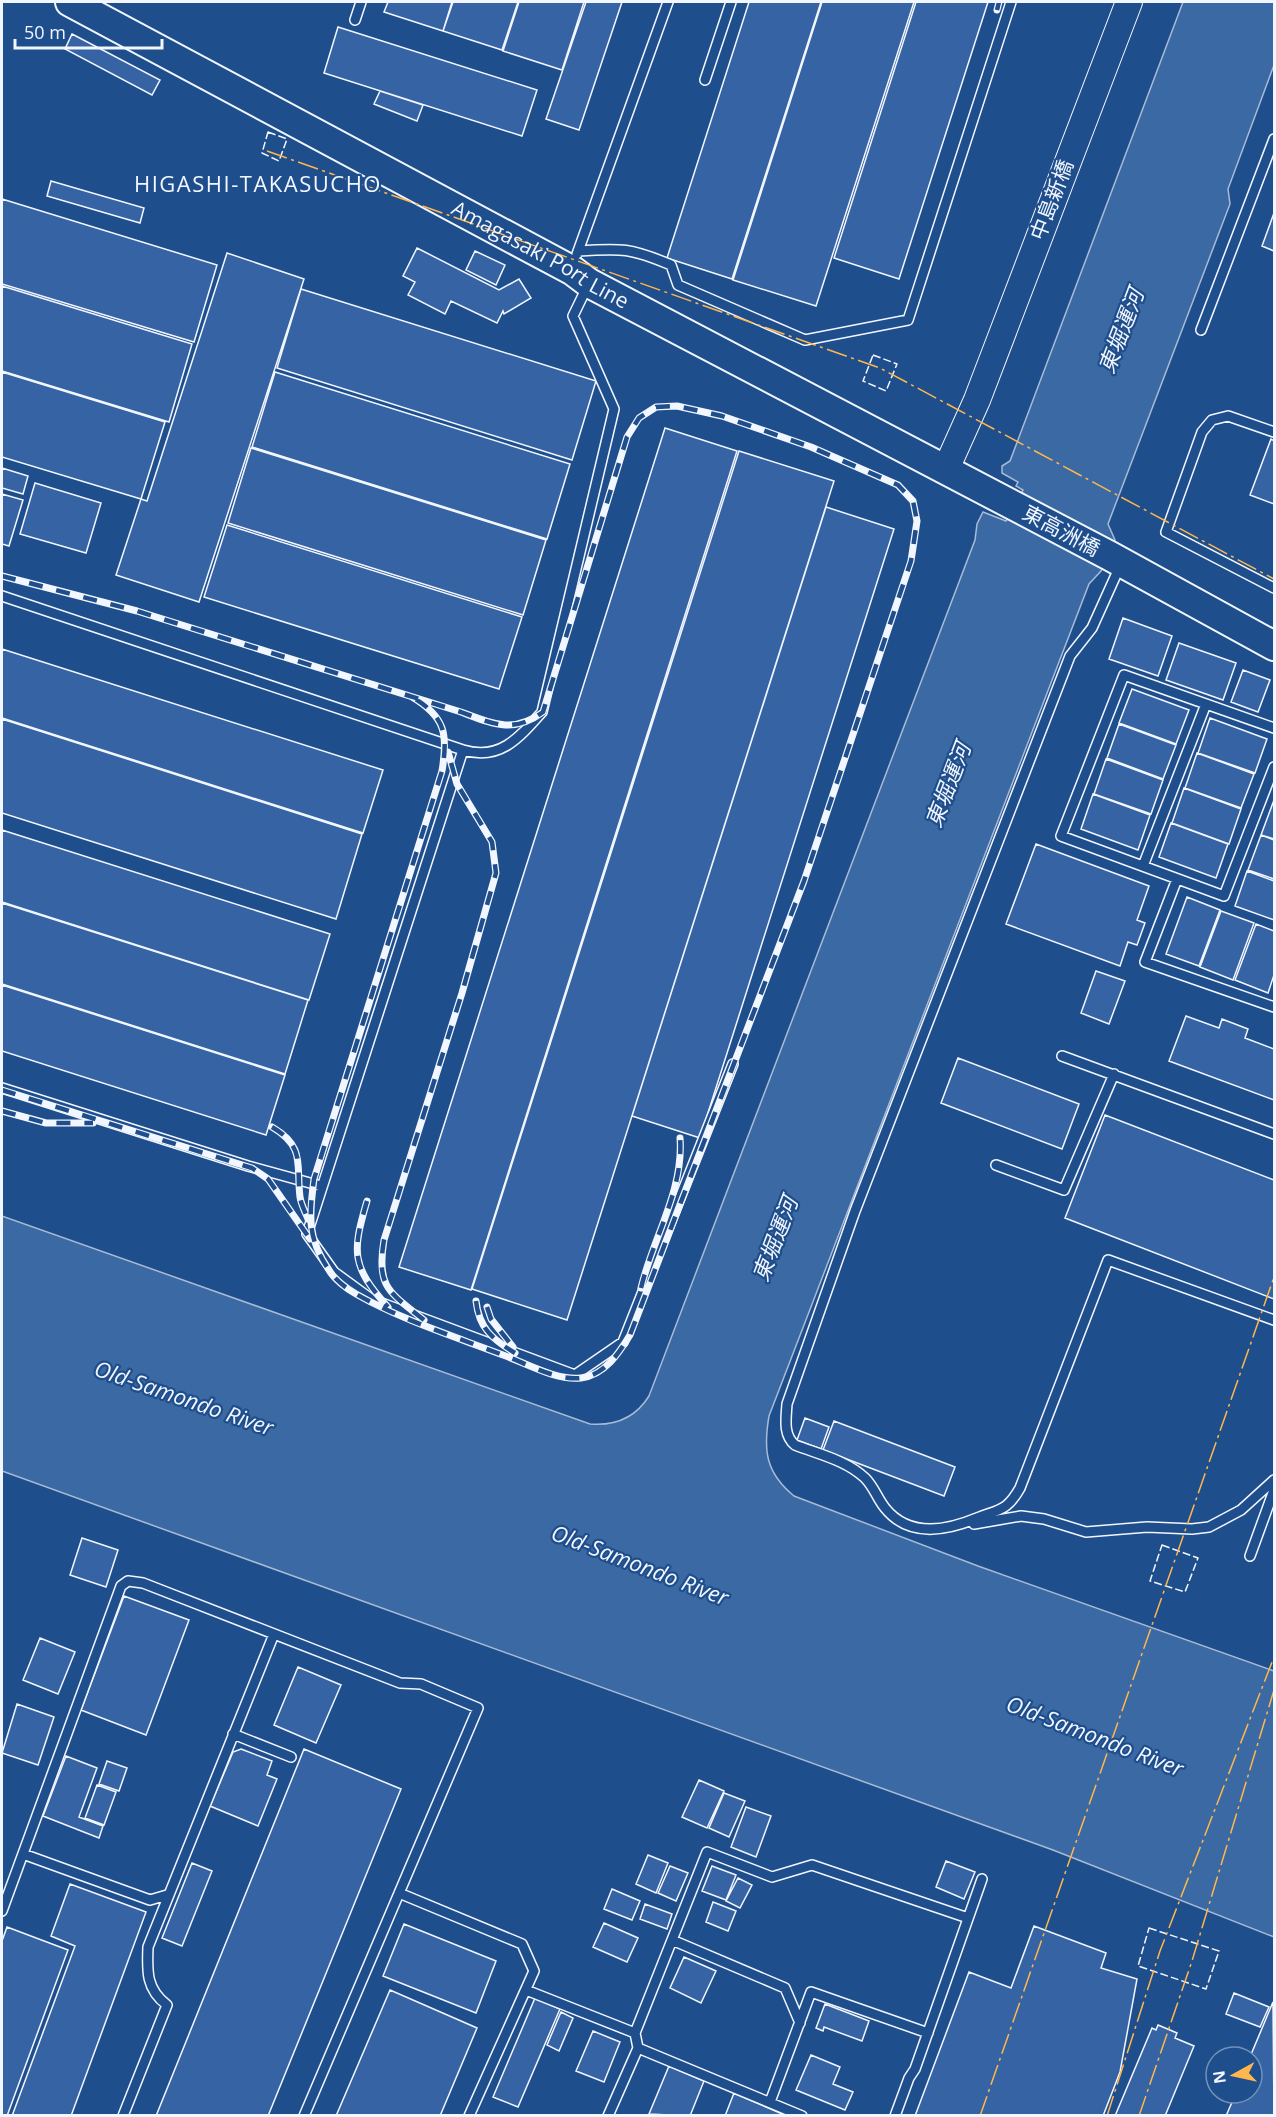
<svg xmlns="http://www.w3.org/2000/svg" width="1276" height="2117" font-family="'Open Sans','Noto Sans JP',sans-serif">
<rect width="100%" height="100%" fill="#1f4e8c"/>
<path fill="#3b69a3" stroke="#a8bbd7" stroke-width="1.5" d="M1183 2H1274V65L1228 189 1230 204 1108 524 1115 540 1101 571 1089 584 769 1416C763 1451 766 1473 794 1496L978 1566 1274 1671V1937L1053 1850 2 1471V1216L590 1424C615 1426 636 1417 649 1396L975 540 977 524 983 512 1006 521 1023 490 1016 486 1018 482 1002 473V466L1010 461Z"/>
<path fill="#3563a3" stroke="#f2f6ff" stroke-width="1.5" d="M388 2H452L443 31 384 12Z
M453 2H518L502 50 443 31Z
M519 2H584L562 70 503 51Z
M586 2H622L579 130 546 119Z
M749 2H821L732 279 667 258Z
M822 2H914L816 306 733 280Z
M916 2H988L899 279 834 258Z
M338 27 537 90 522 136 324 73Z
M72 34 160 80 152 95 65 49Z
M380 91 423 105 417 121 374 104Z
M51 181 144 208 140 223 47 196Z
M2 199 217 265 194 342 2 284Z
M1274 213V251L1262 246Z
M417 248 499 290 519 279 531 298 504 314 503 311 497 323 451 301 445 314 408 295 415 282 403 276Z
M475 251 505 265 496 285 466 270Z
M227 253 304 279 199 602 116 575 141 499 147 501Z
M2 286 192 344 169 422 2 371Z
M301 289 596 381 572 460 277 368Z
M2 372 165 422 141 499 2 457Z
M275 372 570 464 547 539 252 447Z
M665 428 737 451 471 1290 399 1267Z
M1271 439 1274 441V504L1250 495Z
M251 448 546 540 523 615 228 523Z
M739 451 834 481 567 1320 472 1289Z
M2 468 28 476 23 494 2 488Z
M35 483 101 503 86 553 20 534Z
M2 494 23 500 9 546 2 544Z
M826 507 894 529 700 1138 632 1116Z
M227 525 522 617 499 689 204 597Z
M1123 618 1172 636 1158 676 1109 659Z
M1179 643 1236 663 1223 700 1166 680Z
M2 649 383 770 363 833 2 718Z
M1243 670 1270 680 1258 712 1231 702Z
M1132 689 1189 710 1176 744 1119 723Z
M1210 718 1267 739 1255 773 1198 753Z
M2 719 362 834 336 919 2 813Z
M1119 724 1176 745 1163 779 1107 758Z
M1197 753 1254 774 1241 808 1185 788Z
M1106 759 1163 780 1151 814 1094 794Z
M1184 788 1241 809 1229 844 1172 823Z
M1093 794 1150 815 1138 850 1081 829Z
M1274 800V839L1261 835Z
M1171 823 1228 844 1216 878 1159 857Z
M2 830 330 934 309 1000 2 902Z
M1261 835 1274 840V879L1248 870Z
M1036 844 1149 886 1137 920 1145 923 1137 945 1128 942 1120 966 1006 924Z
M1247 871 1274 881V920L1235 906Z
M1187 897 1220 910 1199 966 1166 954Z
M2 903 308 1000 285 1074 2 984Z
M1221 911 1254 923 1233 980 1200 967Z
M1256 924 1274 931V975L1268 993 1235 980Z
M1096 971 1125 981 1109 1024 1081 1013Z
M2 985 285 1075 266 1135 2 1051Z
M1186 1016 1219 1028 1222 1019 1248 1029 1245 1038 1274 1049V1100L1169 1061Z
M958 1058 1079 1104 1062 1149 941 1103Z
M1105 1115 1274 1180V1299L1065 1218Z
M805 1418 829 1427 821 1449 797 1440Z
M834 1421 955 1467 944 1496 823 1450Z
M82 1538 118 1550 106 1587 70 1575Z
M124 1596 189 1620 146 1735 81 1710Z
M40 1638 75 1652 58 1694 23 1680Z
M298 1667 341 1685 316 1743 274 1725Z
M17 1704 54 1717 38 1765 2 1753Z
M241 1749 272 1761 267 1775 277 1779 258 1826 210 1806 233 1752Z
M304 1749 401 1789 268 2116H156Z
M66 1756 97 1768 79 1817 103 1826 99 1838 43 1816Z
M107 1761 127 1768 119 1791 99 1784Z
M699 1780 724 1791 707 1828 682 1817Z
M97 1785 116 1792 104 1825 85 1818Z
M724 1793 745 1801 729 1837 709 1828Z
M746 1807 771 1816 756 1857 731 1847Z
M648 1855 668 1863 656 1893 636 1884Z
M946 1861 975 1872 964 1899 936 1887Z
M192 1863 212 1871 182 1946 162 1938Z
M670 1866 688 1873 676 1901 658 1893Z
M712 1866 736 1875 726 1900 702 1891Z
M738 1878 752 1885 740 1908 726 1901Z
M70 1884 146 1912 71 2116H12L75 1946 51 1936Z
M612 1889 640 1901 632 1920 604 1909Z
M713 1902 736 1911 728 1931 706 1922Z
M645 1904 672 1914 667 1929 640 1919Z
M604 1923 638 1938 627 1962 593 1947Z
M404 1924 496 1961 476 2013 383 1976Z
M1034 1926 1106 1953 1101 1968 1137 1979 1120 2072 1103 2116H915L969 1972 1011 1988Z
M7 1927 68 1950 7 2116H2V1941Z
M684 1957 716 1971 701 2003 670 1988Z
M390 1990 477 2028 440 2116H336Z
M1234 1993 1269 2007 1260 2027 1226 2014Z
M535 1998 560 2009 518 2107 493 2097Z
M1273 2002 1274 2116H1226L1236 2093H1252L1250 2057Z
M825 2004 869 2021 862 2041 824 2027 823 2031 816 2028Z
M561 2012 573 2018 559 2051 547 2045Z
M1158 2025 1177 2033 1175 2038 1194 2046 1165 2116H1115L1152 2028 1156 2030Z
M593 2031 620 2042 604 2082 576 2071Z
M811 2055 840 2067 833 2084 853 2092 845 2110 796 2090Z
M669 2066 704 2081 690 2116 649 2114Z
M734 2093 787 2116H725Z"/>
<g fill="none" stroke-linecap="round" stroke-linejoin="round">
<defs>
<path id="lane" d="M355 20 361 2
M705 80 731 2
M578 251C622 248 631 248 671 265L678 285 805 340 908 320 1011 2
M577 254 668 2
M1201 330 1274 139
M1274 432 1228 416 1212 420 1202 432 1166 532 1274 588
M1120 566 1092 628 1070 656 855 1211 787 1404C786 1419 783 1435 795 1445 818 1454 846 1460 865 1478 874 1487 877 1498 885 1508 909 1538 946 1531 977 1518 1000 1509 1007 1511 1020 1488L1108 1260 1274 1320
M2 596 463 750C500 761 519 738 542 712L614 409 573 316 588 285
M1274 728 1124 675 1061 836 1224 896 1274 767
M463 750 307 1234 334 1272 371 1299 575 1375 623 1342 733 1064
M1143 866 1206 704
M1177 879 1145 962 1274 1007
M1062 1056 1274 1134
M2 1088 248 1166 321 1186
M996 1165 1064 1190 1114 1074
M974 1524 1021 1516 1044 1519 1086 1532 1147 1527 1192 1529 1209 1527 1241 1510 1274 1480
M1250 1556 1274 1490
M233 1734 291 1757
M23 1854 150 1900 167 1895
M399 1893 522 1944 534 1971 469 2116
M2 1911 121 1586 128 1581 143 1583 400 1683 421 1684 478 1708 304 2116
M672 1940 785 1988 800 2023
M526 1990 635 2033
M638 2048 802 2116
M770 2102 811 1992 928 2033
M123 2116 167 2005C146 1989 147 1971 148 1947L274 1634
M608 2116 638 2048 635 2033 707 1852 772 1877 812 1865 968 1918
M895 2116 909 2078 915 2069 982 1879"/>
<path id="secondary" d="M946 469 977 400 1129 2"/>
<g id="primary">
<path id="s1" d="M70 2 573 271 589 283 1110 556 1274 646"/>
</g>
</defs>
<use href="#lane" stroke="#f2f6ff" stroke-width="12"/>
<use href="#secondary" stroke="#f2f6ff" stroke-width="28"/>
<use href="#primary" stroke="#f2f6ff" stroke-width="32"/>
<use href="#lane" stroke="#1f4e8c" stroke-width="9"/>
<use href="#secondary" stroke="#1f4e8c" stroke-width="26"/>
<use href="#primary" stroke="#1f4e8c" stroke-width="28"/>
<defs>
<path id="rail" d="M997 10 999 2
M2 576 137 611 461 712C493 724 513 734 543 712L627 437 639 418 656 407 677 406 722 416 811 447 898 485 913 501 917 521 911 561 804 881 630 1335C619 1353 605 1375 581 1378 556 1381 526 1363 503 1355 453 1336 402 1320 356 1294 347 1289 334 1279 329 1270 307 1238 309 1216 314 1179L442 771C448 735 446 717 412 697
M2 1090 252 1168 268 1179 310 1239
M2 1111 46 1123H93
M272 1127C306 1147 296 1165 300 1197 301 1204 305 1212 308 1219
M367 1201C352 1252 351 1266 388 1307
M641 1288C653 1238 684 1190 680 1138
M476 1301C479 1328 492 1339 515 1353
M487 1307 491 1319 513 1347
M424 1320C389 1292 376 1287 384 1240L462 993 496 873 492 842 457 784 448 752"/>
</defs>
<use href="#rail" stroke="#f2f6ff" stroke-width="7"/>
<use href="#rail" stroke="#1f4e8c" stroke-width="4.5" stroke-dasharray="14" stroke-linecap="butt"/>
<path stroke="#f2f6ff" stroke-width="1.5" stroke-dasharray="8 3" stroke-linecap="butt" d="M268 132 287 139 279 161 262 153Z
M873 355 897 364 886 391 863 381Z
M1162 1545 1198 1558 1185 1592 1150 1581Z
M1149 1928 1219 1951 1206 1989 1138 1966Z"/>
<path stroke="#ffb74d" stroke-width="1.5" stroke-dasharray="21 4.5 3 4.5" stroke-linecap="butt" d="M267 151 880 368 1274 579
M980 2116 1274 1277
M1107 2116 1160 1951 1274 1657
M1139 2116 1192 1961 1274 1690"/>
</g>
<g text-anchor="middle" stroke-width="4.5" stroke-linejoin="round" paint-order="stroke">
<g font-size="21" fill="#f2f6ff" stroke="#1f4e8c">
<text transform="translate(1052 200) rotate(-69)" y="7">中島新橋</text>
<text dy="7" stroke="none"><textPath href="#s1" startOffset="534">Amagasaki Port Line</textPath></text>
<text transform="translate(1061 531) rotate(28)" y="7">東高洲橋</text>
</g>
<g font-size="22" letter-spacing="1.5" fill="#f2f6ff" stroke="#1f4e8c">
<text x="258" y="192">HIGASHI-TAKASUCHO</text>
</g>
<g font-size="22" font-style="italic" fill="#f2f6ff" stroke="#1f4e8c">
<text transform="translate(1121 331) rotate(-69)" y="8">東堀運河</text>
<text transform="translate(948 785) rotate(-69)" y="8">東堀運河</text>
<text transform="translate(775 1239) rotate(-69)" y="8">東堀運河</text>
<text transform="translate(184 1398) rotate(19)" y="8">Old-Samondo River</text>
<text transform="translate(640 1565) rotate(21)" y="8">Old-Samondo River</text>
<text transform="translate(1095 1736) rotate(21)" y="8">Old-Samondo River</text>
</g>
</g>
<rect width="1276" height="2117" fill="none" stroke="#f2f6ff" stroke-width="6"/>
<g transform="translate(1234 2075) rotate(262)"><circle r="28" fill="#1f4e8c" stroke="#7391ba" stroke-width="1.5"/>
<path d="M0-4.5L10 22L0 15L-10 22Z" fill="#ffb74d"/>
<text y="-9" font-size="16" font-weight="bold" text-anchor="middle" fill="#f2f6ff">N</text>
</g>
<path d="M15 39v9h147v-9" fill="none" stroke="#f2f6ff" stroke-width="3"/>
<text x="24" y="39" font-size="18" fill="#f2f6ff" stroke="#1f4e8c" stroke-width="4.5" paint-order="stroke">50 m</text>
</svg>
